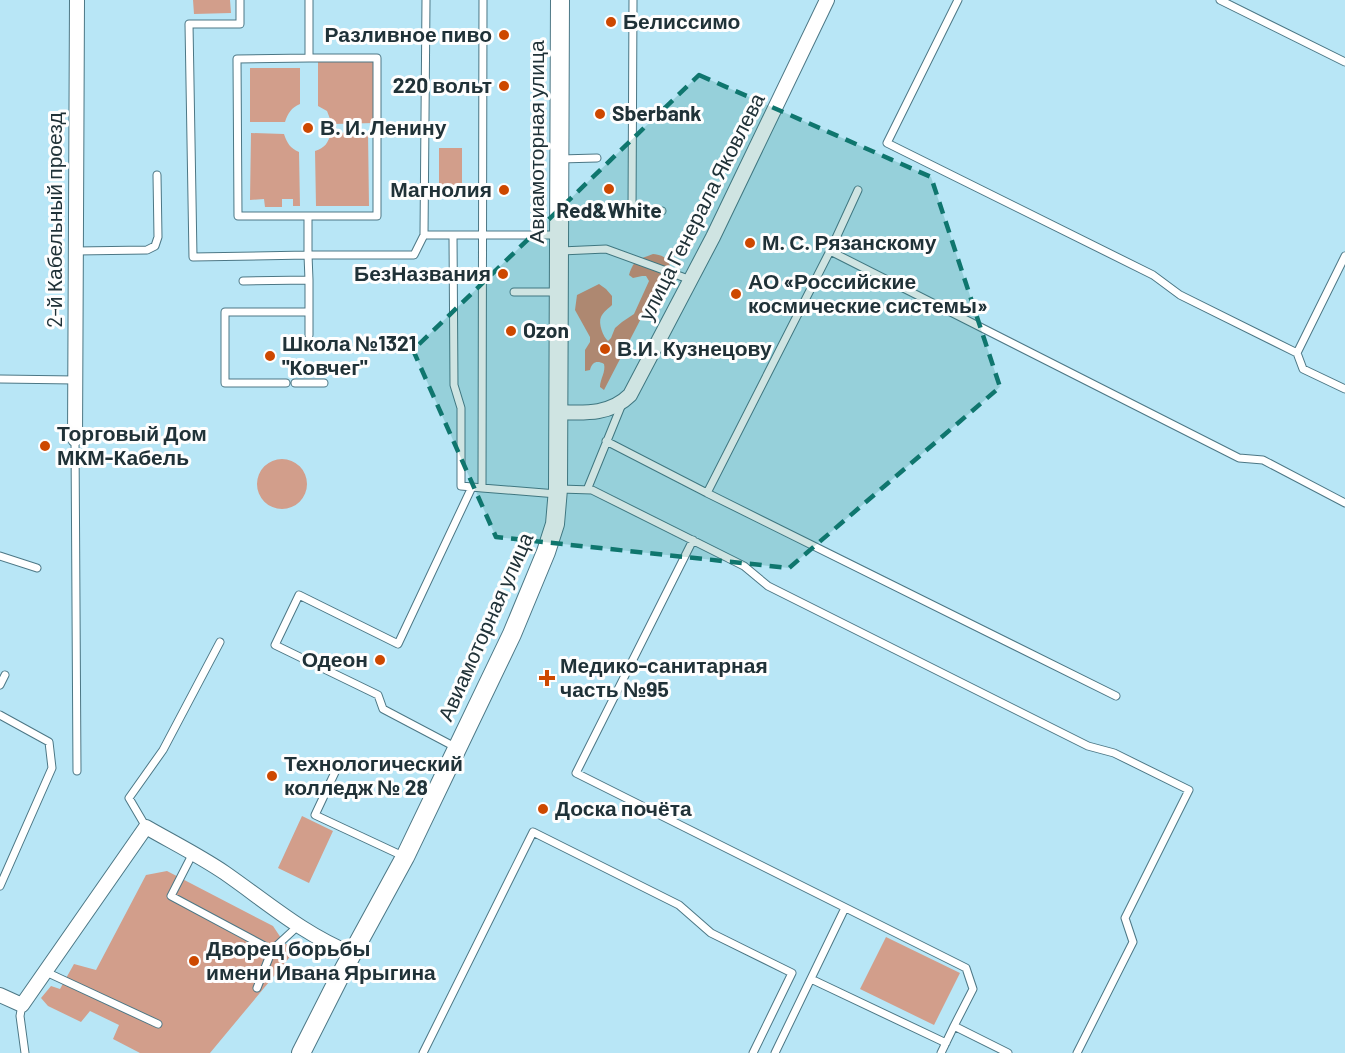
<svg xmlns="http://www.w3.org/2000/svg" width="1345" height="1053" font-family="Barlow,sans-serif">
<rect width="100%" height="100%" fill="#b8e6f6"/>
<path fill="#d29e8b" d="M193 0H230L231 13 194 14Z
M318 62H374V123L332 124 327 111 318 106Z
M250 68H300V104C291 108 288 113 285 122H250Z
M368 132 369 206H316L315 151C325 148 328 143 331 133Z
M251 133 284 134C287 143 290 148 299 152L300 206H293V199H282V207H265L264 199 250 200Z
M439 148H462V187H439Z
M257 484a25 25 0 1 1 50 0a25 25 0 1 1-50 0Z
M302 816 333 831 309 883 278 868Z
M167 871 273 926 285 944 296 945 289 958 210 1053H140L113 1039 119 1025 90 1011 81 1022 48 1006 41 998 51 986 60 989 74 964 96 970 146 875Z
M886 937 960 973 934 1025 860 989Z"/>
<path fill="#d68d72" d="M653 254C661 255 668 257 670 266L664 274 604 390 600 387C600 379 606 372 604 364 597 360 592 362 590 370L585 371V350L590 342V337L575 310 577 295 599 284 606 289 612 296V305C609 308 603 312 601 317 598 323 603 337 608 341L611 338 615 328 622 322 634 314 649 281 646 276H642L633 278 629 275C634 259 638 260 653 254Z"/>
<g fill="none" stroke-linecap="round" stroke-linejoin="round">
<defs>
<path id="service" d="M240 0V24H189L193 257 308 255 309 280 243 281
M309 0V58
M633 0 632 213 662 211
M958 0 887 143 1153 275 1180 295 1297 353
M1220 0 1345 62
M309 58H377V216H238L237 59Z
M560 159 597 158
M308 216V255H414L424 235H558
M424 235 426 0
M453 235 454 385 461 408V486L472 487
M76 251 147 250 155 246 158 237 157 175
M561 251 606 249 691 280
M830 251 1239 458 1263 460 1345 503
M1345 256 1297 353 1303 369 1345 389
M309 280V335
M514 292H556
M0 379 75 380
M286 383H225V312H309
M295 383H324
M75 439 77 771
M606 441 707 493 830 251 858 190
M482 488 557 494
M560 489 592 490 744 566 768 586 1088 746 1114 753 1189 790 1125 918 1133 942 1077 1053
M587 490 622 404
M707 493 1116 696
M693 540 576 773 966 968 973 989 954 1026 1008 1053
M0 556 37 568
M0 685 5 675
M0 715 49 742 52 768 0 886
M457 748 383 709 378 695 275 645 299 595 398 644 472 487 482 488 483 0
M337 768 315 815 405 857
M146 827 129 798 163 750 220 642
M193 853 171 896 272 950
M46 972 158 1024
M811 979 946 1043
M257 988 272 950 298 926
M22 1005 20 1016 25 1053
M423 1053 533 832 679 905 711 933 792 973 753 1053
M775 1053 845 908
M941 1053 954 1026"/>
<path id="minor" d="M558 412C585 413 610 415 630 395L713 237 827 0
M75 439 77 0
M0 995 22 1005 146 827C172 842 200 856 225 873 268 903 303 934 352 954"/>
<path id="tertiary" d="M301 1053 340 976 405 857 512 634 546 552 555 524 558 489 560 0"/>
</defs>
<use href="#service" stroke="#4c7785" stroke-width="9"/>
<use href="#minor" stroke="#4c7785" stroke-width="16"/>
<use href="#tertiary" stroke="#4c7785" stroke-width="20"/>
<use href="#service" stroke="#fff" stroke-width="7"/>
<use href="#minor" stroke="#fff" stroke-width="14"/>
<use href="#tertiary" stroke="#fff" stroke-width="18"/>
</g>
<path fill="#0f766e" fill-opacity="0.2" stroke="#0f766e" stroke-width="4.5" stroke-dasharray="12 8" stroke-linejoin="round" d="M699 75 931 177 1000 387 789 568 496 537 413 350Z"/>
<g fill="#cd4800" stroke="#fefefe" stroke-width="2">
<circle cx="611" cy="22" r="6"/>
<circle cx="504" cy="35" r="6"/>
<circle cx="504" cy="86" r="6"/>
<circle cx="600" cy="114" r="6"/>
<circle cx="308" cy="128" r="6"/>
<circle cx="609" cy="189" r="6"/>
<circle cx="504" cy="190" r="6"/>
<circle cx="750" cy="243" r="6"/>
<circle cx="503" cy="274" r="6"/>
<circle cx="736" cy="294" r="6"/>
<circle cx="511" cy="331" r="6"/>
<circle cx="605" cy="349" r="6"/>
<circle cx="270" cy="356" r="6"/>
<circle cx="45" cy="446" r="6"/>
<circle cx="380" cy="660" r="6"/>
<path d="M544 669h6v6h6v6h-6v6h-6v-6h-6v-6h6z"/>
<circle cx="272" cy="776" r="6"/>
<circle cx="543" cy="809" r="6"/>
<circle cx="194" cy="961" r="6"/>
</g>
<g text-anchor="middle" stroke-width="6" stroke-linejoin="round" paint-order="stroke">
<g font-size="21" font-weight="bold" fill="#203238" stroke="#fefefe" text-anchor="start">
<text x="623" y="29">Белиссимо</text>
<text x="492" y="42" text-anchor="end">Разливное пиво</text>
<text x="492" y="93" text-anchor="end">220 вольт</text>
<text x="612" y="121">Sberbank</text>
<text x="320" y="135">В. И. Ленину</text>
<text x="492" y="197" text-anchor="end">Магнолия</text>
<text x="609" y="218" text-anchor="middle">Red&amp;White</text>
<text x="762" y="250">М. С. Рязанскому</text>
<text x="491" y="281" text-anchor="end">БезНазвания</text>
<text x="748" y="289">АО «Российские<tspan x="748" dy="24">космические системы»</tspan></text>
<text x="523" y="338">Ozon</text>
<text x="282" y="351">Школа №1321<tspan x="282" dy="24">"Ковчег"</tspan></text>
<text x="617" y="356">В.И. Кузнецову</text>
<text x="57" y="441">Торговый Дом<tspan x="57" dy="24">МКМ-Кабель</tspan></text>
<text x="368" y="667" text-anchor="end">Одеон</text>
<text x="560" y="673">Медико-санитарная<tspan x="560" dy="24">часть №95</tspan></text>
<text x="284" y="771">Технологический<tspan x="284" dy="24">колледж № 28</tspan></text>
<text x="555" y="816">Доска почёта</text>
<text x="206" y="956">Дворец борьбы<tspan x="206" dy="24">имени Ивана Ярыгина</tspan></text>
</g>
<g font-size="21" fill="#203238" stroke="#fefefe">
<text transform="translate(537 142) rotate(-90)" y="7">Авиамоторная улица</text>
<text transform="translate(702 207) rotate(-63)" y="7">улица Генерала Яковлева</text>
<text transform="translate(55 220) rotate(-90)" y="7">2-й Кабельный проезд</text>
<text transform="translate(486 627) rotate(-66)" y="7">Авиамоторная улица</text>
</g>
</g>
</svg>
